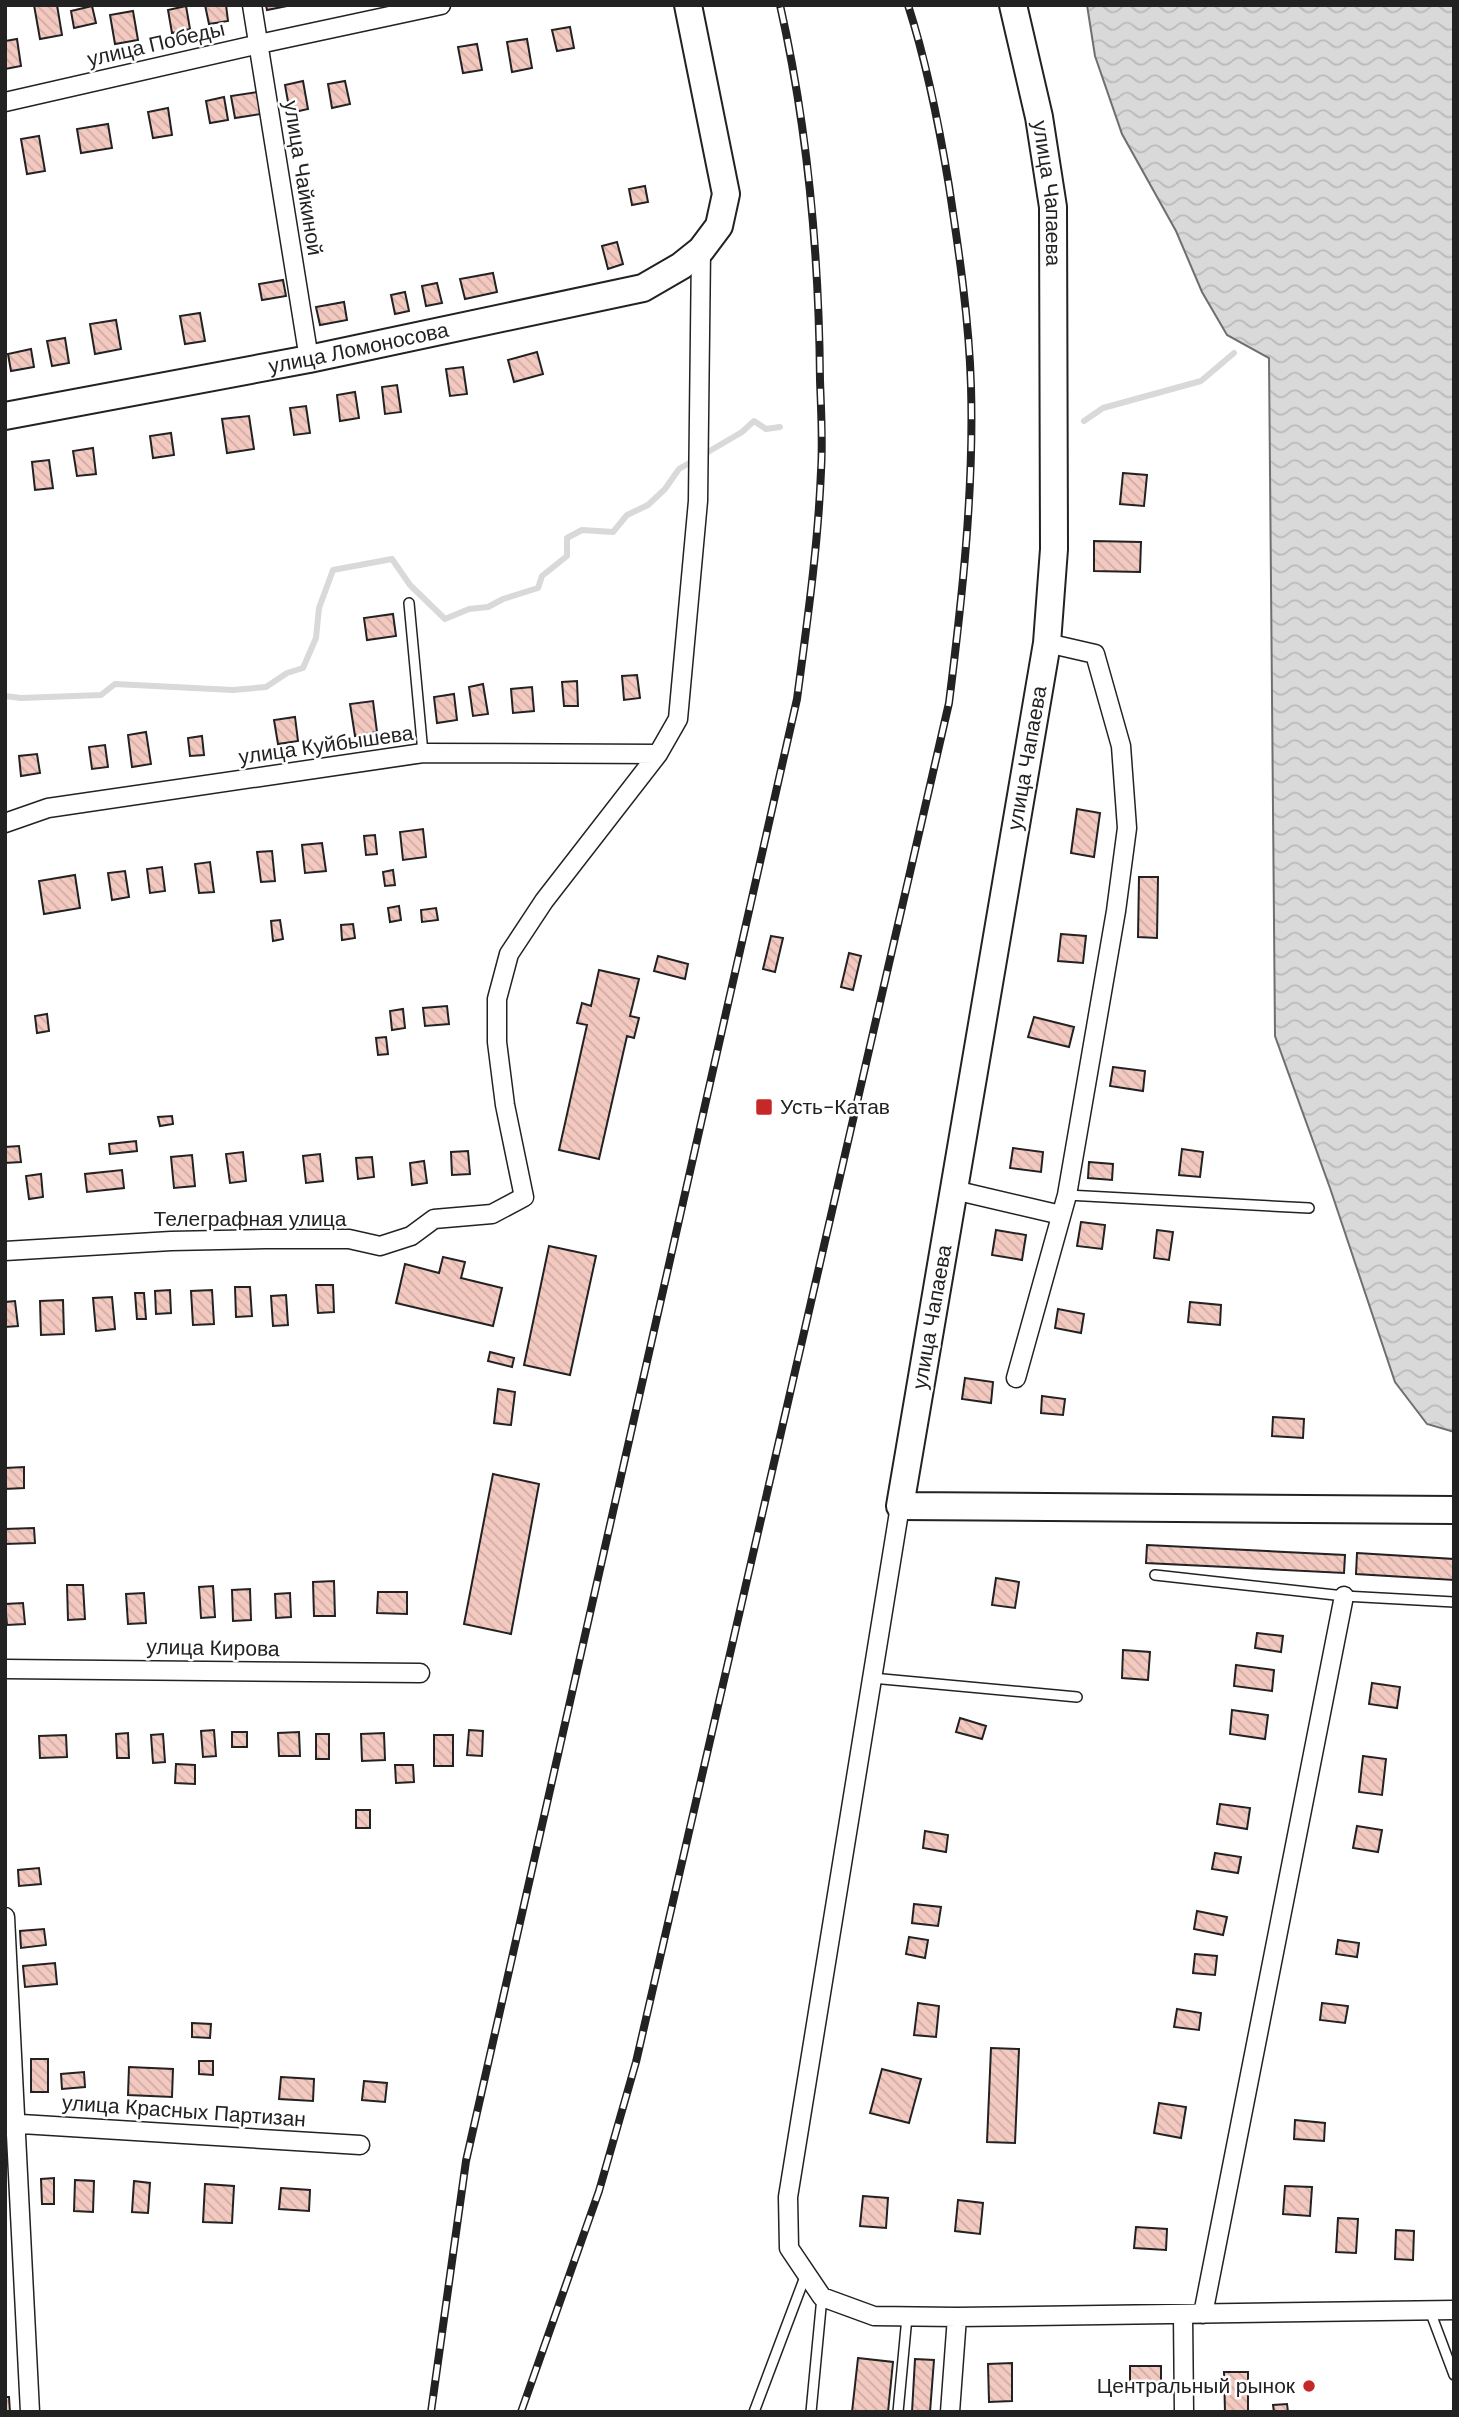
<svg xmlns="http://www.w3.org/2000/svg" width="1459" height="2417" font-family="'DM Sans',sans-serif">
<defs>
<pattern id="water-waves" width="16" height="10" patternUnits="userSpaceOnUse" patternTransform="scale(1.75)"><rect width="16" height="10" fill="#d9d9d9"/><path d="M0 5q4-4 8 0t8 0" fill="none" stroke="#bababa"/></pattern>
<pattern id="building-back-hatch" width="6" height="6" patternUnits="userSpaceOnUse" patternTransform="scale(1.75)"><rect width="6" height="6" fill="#f3c9c0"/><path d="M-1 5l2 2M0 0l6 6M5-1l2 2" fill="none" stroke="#d0aca5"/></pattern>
</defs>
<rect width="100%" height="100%" fill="#fff"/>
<path fill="url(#water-waves)" stroke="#6f6f6f" stroke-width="2" d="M1087 5H1454V1432L1427 1424 1395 1382 1330 1188 1275 1036 1269 358 1227 335 1202 292 1176 231 1122 134 1095 56Z"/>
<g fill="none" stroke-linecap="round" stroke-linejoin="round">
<path stroke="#d9d9d9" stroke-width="6" d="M1084 421 1103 408 1201 381 1234 353
M5 696 21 698 101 695 115 684 233 690 266 687 287 673 303 668 316 638 319 608 333 570 392 559 410 585 445 619 469 609 488 607 503 599 538 588 542 576 567 556V538L582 530 613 532 627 515 648 505 665 489 679 469 742 432 754 421 766 429 780 427"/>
</g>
<path fill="url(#building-back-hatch)" stroke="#222" stroke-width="2" d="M34 5H57L62 35 40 39Z
M205 5H226L228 21 209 24Z
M266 5H292L267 10Z
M92 6 96 23 74 28 71 11Z
M186 6 190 29 172 33 168 10Z
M133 11 138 40 115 44 110 15Z
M570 27 574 48 557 51 552 30Z
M17 39 21 66 5 69V41Z
M527 39 532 68 512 72 507 42Z
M477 44 482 70 463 73 458 47Z
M303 81 308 109 290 113 285 85Z
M345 81 350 104 332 108 328 84Z
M257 92 261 114 235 118 231 96Z
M224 97 228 120 210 123 206 101Z
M168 108 172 135 153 138 148 112Z
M108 124 112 148 81 153 77 129Z
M39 136 45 171 27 174 21 139Z
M645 186 648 202 632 205 629 189Z
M617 242 623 264 608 269 602 246Z
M493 273 497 292 465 299 460 279Z
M283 280 286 296 262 300 259 284Z
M437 283 442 303 426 306 422 286Z
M405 292 409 311 395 314 391 295Z
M344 302 347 320 320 325 316 307Z
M200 313 205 341 185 344 180 316Z
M116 320 121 349 95 354 90 324Z
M65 338 69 363 52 366 47 341Z
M31 349 34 367 11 371 8 354Z
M537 352 543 374 514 382 508 360Z
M463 367 467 394 450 396 446 369Z
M397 385 401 412 385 414 382 387Z
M355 392 359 418 340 421 337 395Z
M306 406 310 433 294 435 290 408Z
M249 416 254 449 227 453 222 419Z
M171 433 174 455 153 458 150 436Z
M93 448 96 474 77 476 73 451Z
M49 460 53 488 35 490 32 462Z
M1123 473 1147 475 1144 506 1120 504Z
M1094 541 1141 542 1140 572 1094 571Z
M393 614 396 636 367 640 364 618Z
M637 675 640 698 624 700 622 676Z
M577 681 578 706H564L562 682Z
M483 684 488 714 473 716 469 687Z
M532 687 534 711 513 713 511 689Z
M454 694 457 720 437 723 434 697Z
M373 701 377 732 355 736 350 704Z
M295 717 298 741 278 744 274 720Z
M146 732 151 764 132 767 128 735Z
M202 736 204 755 190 756 188 738Z
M105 745 108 767 92 769 89 747Z
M37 754 40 773 21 776 19 756Z
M1077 809 1100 813 1094 857 1071 853Z
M423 829 426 857 403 860 400 832Z
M375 835 377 854 366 855 364 836Z
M322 843 326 871 305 873 302 845Z
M272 851 275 881 261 882 257 852Z
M210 862 214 892 199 893 195 864Z
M162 867 165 891 150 893 147 869Z
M393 870 395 885 385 886 383 872Z
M125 871 129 897 112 900 108 873Z
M75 875 80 908 44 914 39 881Z
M1139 877H1158L1157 938 1138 937Z
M399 906 401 920 390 922 388 908Z
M436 908 438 920 422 922 421 910Z
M280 920 283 939 273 941 271 921Z
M353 924 355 938 342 940 341 925Z
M1061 934 1086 936 1083 963 1058 961Z
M771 936 783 938 775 972 763 969Z
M849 953 861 956 853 990 841 987Z
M658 956 688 964 685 979 654 971Z
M599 970 639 979 630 1016 639 1018 634 1038 627 1036 599 1159 559 1150 587 1025 577 1023 582 1003 591 1006Z
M447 1006 449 1024 425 1026 423 1008Z
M403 1009 405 1028 392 1030 390 1011Z
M47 1014 49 1031 37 1033 35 1016Z
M1034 1017 1074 1027 1069 1047 1028 1037Z
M386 1037 388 1054 378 1055 376 1038Z
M1113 1067 1145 1071 1143 1091 1110 1086Z
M172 1116 173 1124 160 1126 158 1117Z
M136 1141 137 1151 110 1154 109 1144Z
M19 1146 21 1162 5 1163V1147Z
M1013 1148 1043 1152 1041 1172 1010 1168Z
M1182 1149 1203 1152 1200 1177 1179 1175Z
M468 1151 470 1174 452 1175 451 1152Z
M243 1152 246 1181 230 1183 226 1154Z
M320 1154 323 1181 306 1183 303 1156Z
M192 1155 195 1186 174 1188 171 1157Z
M372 1157 374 1177 358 1179 356 1158Z
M424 1161 427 1183 412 1185 410 1163Z
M1089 1162 1113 1164 1112 1180 1088 1178Z
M122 1170 124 1188 87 1192 85 1174Z
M41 1174 43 1197 29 1199 26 1176Z
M1081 1222 1105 1225 1102 1249 1077 1246Z
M996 1230 1026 1235 1022 1260 992 1255Z
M1157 1230 1173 1232 1169 1260 1154 1258Z
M549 1246 596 1256 570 1375 524 1365Z
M443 1257 465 1262 461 1278 502 1288 493 1326 396 1303 405 1264 439 1273Z
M316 1285H333L334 1312 318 1313Z
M235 1287H250L252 1316 236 1317Z
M170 1290 171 1313 156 1314 155 1291Z
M212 1290 214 1324 193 1325 191 1291Z
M135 1293H144L146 1319H137Z
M286 1295 288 1325 273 1326 271 1296Z
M112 1297 115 1329 96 1331 93 1298Z
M63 1300 64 1334 41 1335 40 1301Z
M15 1301 18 1326 5 1327V1302Z
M1190 1302 1221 1305 1220 1325 1188 1322Z
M1058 1309 1084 1314 1081 1333 1055 1328Z
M490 1352 514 1358 512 1367 488 1361Z
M965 1378 993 1382 991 1403 962 1399Z
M498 1389 515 1392 511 1425 494 1423Z
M1042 1396 1065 1399 1063 1415 1041 1413Z
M1273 1417 1304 1419 1303 1438 1272 1436Z
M24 1467V1488L5 1489V1468Z
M493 1474 539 1484 511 1634 464 1624Z
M34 1528 35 1543 5 1544V1529Z
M1147 1545 1345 1555 1344 1573 1146 1563Z
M1357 1553 1454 1559V1580L1356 1574Z
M996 1578 1019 1582 1015 1608 992 1605Z
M334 1581 335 1616H314L313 1582Z
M67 1585H83L85 1619 68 1620Z
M213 1586 215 1617 201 1618 199 1587Z
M250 1589 251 1620 233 1621 232 1590Z
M378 1592H407V1614L377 1613Z
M144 1593 146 1623 128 1624 126 1594Z
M290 1593 291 1617 276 1618 275 1594Z
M23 1603 25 1624 7 1625 5 1604Z
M1257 1633 1283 1636 1281 1652 1255 1648Z
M1123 1650 1150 1652 1148 1680 1122 1678Z
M1236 1665 1274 1670 1272 1691 1234 1686Z
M1372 1683 1400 1687 1397 1708 1369 1704Z
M1232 1710 1268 1715 1265 1739 1230 1734Z
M960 1718 986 1726 982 1739 956 1732Z
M214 1730 216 1756 203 1757 201 1731Z
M469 1730 483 1731 482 1756 467 1755Z
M232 1732H247V1747H232Z
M299 1732 300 1756H279L278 1733Z
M128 1733 129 1758H117L116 1734Z
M384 1733 385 1760 362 1761 361 1734Z
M163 1734 165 1762 153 1763 151 1735Z
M316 1734H329V1759H316Z
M66 1735 67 1757 40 1758 39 1736Z
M434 1735H453V1766H434Z
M1363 1756 1386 1759 1382 1795 1359 1792Z
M176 1764 195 1765V1784L175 1783Z
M395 1765H413L414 1782 396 1783Z
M1220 1804 1250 1808 1247 1829 1217 1824Z
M356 1810H370V1828H356Z
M1357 1826 1382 1830 1378 1852 1353 1848Z
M925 1831 948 1835 946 1852 923 1848Z
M1215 1853 1241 1857 1238 1873 1212 1869Z
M39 1868 41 1884 19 1886 18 1870Z
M914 1904 941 1907 938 1926 912 1923Z
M1197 1911 1227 1917 1223 1935 1194 1929Z
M44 1929 46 1945 21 1948 20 1931Z
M909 1937 928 1940 925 1958 906 1954Z
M1338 1940 1359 1943 1357 1957 1336 1954Z
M1195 1954 1217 1956 1215 1975 1193 1973Z
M55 1963 57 1984 25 1987 23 1966Z
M918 2003 939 2006 936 2037 914 2035Z
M1322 2003 1348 2006 1345 2023 1320 2020Z
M1177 2009 1201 2013 1199 2030 1174 2027Z
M192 2023 211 2024 210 2038 192 2037Z
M991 2048 1019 2049 1015 2143 987 2142Z
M31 2059H48V2092H31Z
M199 2061H213V2075L199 2074Z
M129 2067 173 2069 172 2097 128 2095Z
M882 2069 921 2079 909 2123 870 2113Z
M84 2072 85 2087 62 2089 61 2074Z
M281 2077 314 2079 313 2101 279 2099Z
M364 2081 387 2083 385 2102 362 2100Z
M1159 2103 1186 2107 1181 2138 1154 2133Z
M1295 2120 1325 2123 1324 2141 1294 2139Z
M54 2178V2204H42L41 2179Z
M75 2180 94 2181 93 2212 74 2211Z
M134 2181 150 2183 148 2213 132 2212Z
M205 2184 234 2186 232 2223 203 2222Z
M1285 2186 1312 2187 1310 2216 1283 2214Z
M281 2188 310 2190 309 2211 279 2209Z
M863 2196 888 2198 886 2228 860 2226Z
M958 2200 983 2203 980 2234 955 2231Z
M1338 2218 1358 2219 1356 2253 1336 2252Z
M1136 2227 1167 2229 1166 2250 1134 2248Z
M1396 2230 1414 2231 1413 2260 1395 2259Z
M858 2358 893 2362 888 2412H852Z
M915 2359 934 2360 930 2412H912Z
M1012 2363V2401L989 2402 988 2364Z
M1130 2366H1161V2383L1130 2384Z
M1224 2372H1248V2412H1225Z
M5 2397H9L10 2412H5Z
M1287 2404 1288 2412H1274L1273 2405Z"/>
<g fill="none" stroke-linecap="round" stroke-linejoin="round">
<defs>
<path id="service" d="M409 603 423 753
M1067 1195 1309 1208
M1155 1575 1344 1596 1454 1602
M872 1678 1077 1697
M1430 2311 1454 2375
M754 2412 806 2274
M811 2412 822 2297
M898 2412 907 2317"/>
<path id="minor" d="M252 5 309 359
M5 102 259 44 441 5
M5 823 48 808 423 753 658 754
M954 1190 1061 1215
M5 1251 171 1241 265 1239H349L380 1246 411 1236 434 1219 492 1214 524 1197 505 1105 497 1042V999L509 954 544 901 658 754 678 719 698 501 701 250
M1016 1378 1067 1195 1116 911 1127 828 1121 746 1095 654 1047 643
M900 1506 788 2197 789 2248 822 2297 874 2316 957 2317 1454 2310
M5 1669 420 1673
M5 1917 30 2412
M5 2123 360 2145
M1203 2314 1344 1596
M1183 2315 1184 2412
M950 2412 957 2317"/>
<g id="secondary">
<path id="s1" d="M1013 5 1039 117 1053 207 1054 549 1047 643 900 1506 1454 1510"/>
<path id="s2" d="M5 416 309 359 643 288 681 266 701 250 719 226 726 194 688 5"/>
</g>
</defs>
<use href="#service" stroke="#222" stroke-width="12"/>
<use href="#minor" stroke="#222" stroke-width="21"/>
<use href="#secondary" stroke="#222" stroke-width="30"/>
<use href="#service" stroke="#fff" stroke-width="9"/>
<use href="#minor" stroke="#fff" stroke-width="18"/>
<use href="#secondary" stroke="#fff" stroke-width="26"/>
<defs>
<path id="rail" d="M431 2412 466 2161 797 699C807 623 818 547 821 471 823 441 821 410 820 380 819 254 808 129 780 5
M521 2412 599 2191 636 2062 949 703C962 599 974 491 971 386 969 319 959 252 949 186 939 125 927 64 908 5"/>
</defs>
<use href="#rail" stroke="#222" stroke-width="8"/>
<use href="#rail" stroke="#fff" stroke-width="5" stroke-dasharray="16" stroke-linecap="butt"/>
</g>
<g fill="#c62828" stroke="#fff" stroke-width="2.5">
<rect x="755" y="1098" width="18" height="18" rx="3.5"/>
<circle cx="1309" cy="2386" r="7"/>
</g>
<g text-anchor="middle" stroke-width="5" stroke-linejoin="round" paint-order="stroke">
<g font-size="21" fill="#222" stroke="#fff">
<text transform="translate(156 44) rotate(-13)" y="7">улица Победы</text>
<text transform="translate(303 178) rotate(81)" y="7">улица Чайкиной</text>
<text dy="7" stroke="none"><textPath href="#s1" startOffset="192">улица Чапаева</textPath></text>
<text dy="7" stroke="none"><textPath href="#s2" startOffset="360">улица Ломоносова</textPath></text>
<text transform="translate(326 745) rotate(-8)" y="7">улица Куйбышева</text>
<text transform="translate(1027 758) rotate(-80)" y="7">улица Чапаева</text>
<text x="250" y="1226">Телеграфная улица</text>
<text transform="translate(932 1317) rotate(-80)" y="7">улица Чапаева</text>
<text transform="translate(213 1648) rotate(1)" y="7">улица Кирова</text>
<text transform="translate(184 2111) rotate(4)" y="7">улица Красных Партизан</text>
</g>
<g font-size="21" fill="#222" stroke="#fff" text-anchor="start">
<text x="780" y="1114">Усть-Катав</text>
<text x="1295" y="2393" text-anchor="end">Центральный рынок</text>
</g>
</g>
<rect width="1459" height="2417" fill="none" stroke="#222222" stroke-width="14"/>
</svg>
